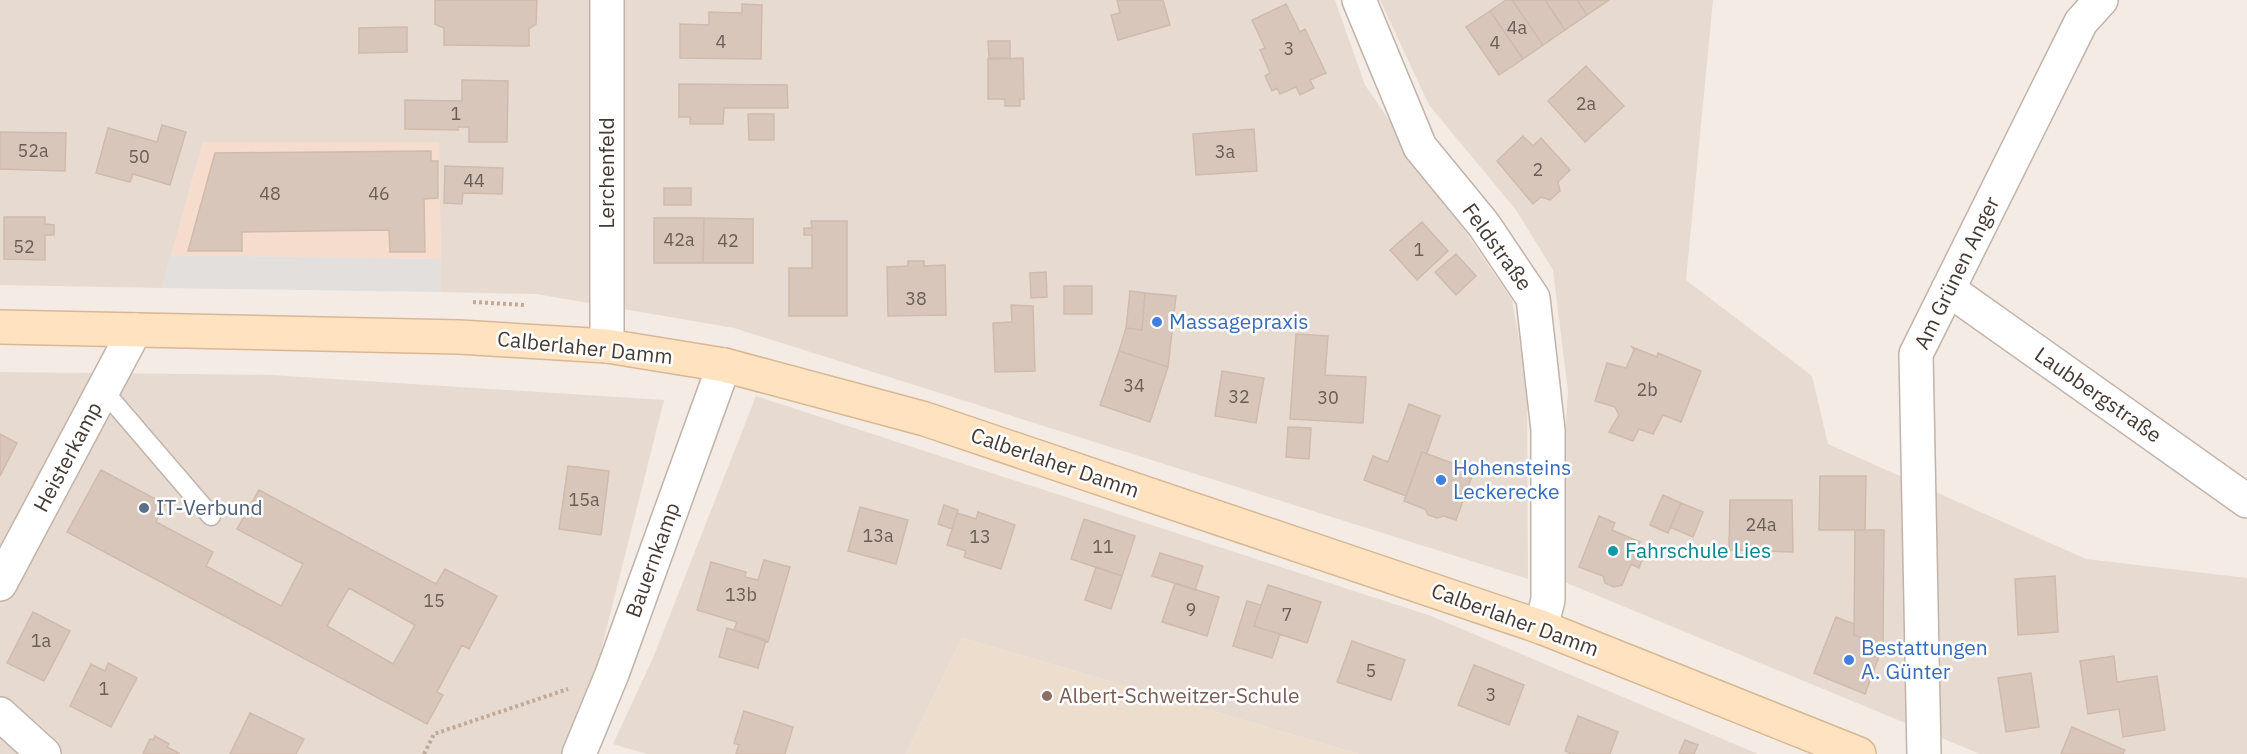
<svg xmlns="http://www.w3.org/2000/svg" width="2247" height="754" font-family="'IBM Plex Sans',sans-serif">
<rect width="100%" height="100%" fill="#f3ebe4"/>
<path fill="#e7dbd1" d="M0 0H1335L1365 85 1512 300 1527 384 1528 579 734 328 536 294 441 292 439 142H203L162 288 0 285Z
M1380 0H1713L1686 280 1812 376 1828 444 2086 559 2247 578V754H1980L1555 578 1568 392 1553 270 1516 210 1429 105Z
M0 372 271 375 664 400 575 754H0Z
M756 396 1431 616 1758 754H1359L962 638 906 754H647L613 744 653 658Z"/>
<path fill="#f6dccd" d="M203 142H439L441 259 171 255Z"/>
<path fill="#edddcd" d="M962 638 1359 754H906Z"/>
<path fill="#e3dfdc" d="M170 255 441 259V292L162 288Z"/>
<path fill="#d8c6bb" stroke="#d0baab" stroke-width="1.5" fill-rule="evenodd" d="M435 0H537L536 24 529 29V46L444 45V28L435 24Z
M1117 0H1163L1170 25 1118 40 1111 15 1120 13Z
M1506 0H1512L1543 45 1523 59 1490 11Z
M1512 0H1545L1565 30 1543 45Z
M1545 0H1577L1587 15 1565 30Z
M1577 0H1609L1587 15Z
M742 4 762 5 761 59 680 58V24L709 25V12L742 13Z
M1286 4 1300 32 1305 29 1326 73 1310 80 1314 88 1300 95 1296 87 1280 94 1277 88 1272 91 1265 76 1270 73 1260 50 1265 48 1252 20Z
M1490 11 1523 59 1499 75 1466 27Z
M407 27V52L359 53V28Z
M988 41H1010V58H989Z
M1023 58 1024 99H1020V106H1005V99H988V59Z
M1586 66 1624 106 1585 142 1548 101Z
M462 80 508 81 507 142H469V127H458V130L405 129V100L462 101Z
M679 84 787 85 788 108H724L723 124H690V117H679Z
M748 114H774V140H749Z
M162 125 186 132 170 185 133 174 130 182 96 173 108 128 157 142Z
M1254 129 1257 171 1196 175 1193 134Z
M0 132 66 133 65 171 0 169Z
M1523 136 1533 146 1541 138 1570 170 1558 182 1560 191 1550 200 1541 197 1533 204 1497 161Z
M431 151V161H438V198L424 199 425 252H390L389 230 242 232V251H188L215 153Z
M445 166 503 168 502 194 463 193 462 204 444 203Z
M664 188H691V205H664Z
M4 217H45V224L54 225V235H45V260L4 259Z
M654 218H704L703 263H654Z
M704 218 753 219V263H703Z
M811 221H847V316H789V268H812V235H804V228H812Z
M1422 222 1448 251 1417 280 1390 250Z
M1456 254 1476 276 1456 295 1435 272Z
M908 261H924V266L945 265 946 315 888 316 887 267 908 266Z
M1046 272 1047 297 1031 298 1030 273Z
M1064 286H1092V314H1064Z
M1130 291 1145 293 1142 330 1126 328Z
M1145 293 1176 296 1168 367 1119 351 1126 328 1142 330Z
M1011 305 1033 306 1035 371 995 372 993 323 1012 322Z
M1296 334 1328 336 1325 375 1366 377 1363 423 1290 419Z
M1632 347 1657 357 1658 353 1701 371 1681 422 1663 415 1653 434 1639 429 1633 441 1609 432 1619 415 1615 407 1595 401 1607 363 1626 368 1634 350Z
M1119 351 1168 367 1150 422 1100 405Z
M1222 371 1264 378 1256 423 1215 416Z
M1409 404 1440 416 1427 453 1422 452 1406 496 1364 480 1373 456 1388 462Z
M1288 427 1311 428 1309 459 1286 457Z
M0 434 17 443 0 476Z
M1422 452 1474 471 1456 520 1444 516 1437 518 1428 515 1425 509 1404 501Z
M568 466 609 471 601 535 559 529Z
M101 470 165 504 156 522 213 552 206 566 281 606 303 564 237 529 259 490 436 584 445 569 497 596 469 649 462 645 437 692 443 695 427 724 67 532ZM349 588 415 625 393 664 327 626Z
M1820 476H1866L1865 530H1819Z
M1663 495 1681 503 1668 533 1650 525Z
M1730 500H1792L1793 552 1729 550Z
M1681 503 1703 512 1693 537 1670 527Z
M944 505 958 510 952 529 938 524Z
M860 507 908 520 896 564 848 551Z
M978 512 1015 525 1001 569 964 557 966 551 947 545 957 513 976 519Z
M1599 516 1615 523 1612 530 1640 542 1637 550 1645 553 1639 568 1631 564 1622 585 1614 587 1605 583 1603 576 1579 567Z
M1084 519 1135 536 1122 576 1071 559Z
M1855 530H1884L1883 646 1854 635Z
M1160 553 1203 566 1195 590 1152 576Z
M764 560 790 567 768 642 734 630 737 622 697 610 711 562 746 572 745 577 758 580Z
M1096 567 1122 576 1111 609 1085 600Z
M2055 576 2058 632 2018 635 2015 579Z
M1175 583 1219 597 1207 636 1162 622Z
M1268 585 1321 602 1307 643 1254 626Z
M1247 601 1261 605 1254 626 1280 634 1272 658 1233 646Z
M33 612 70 631 44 681 7 663Z
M1836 617 1854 624V635L1883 646 1865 694 1814 673Z
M727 628 766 640 758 668 719 657Z
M1352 641 1405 660 1391 700 1337 682Z
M2114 656 2117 682 2157 676 2165 730 2123 737 2119 709 2088 714 2080 661Z
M108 663 137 678 111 727 70 706 91 664 105 671Z
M1474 665 1524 685 1509 725 1458 705Z
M2031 673 2039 727 2006 732 1998 678Z
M744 711 793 727 785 754H736L739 745 734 743Z
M250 713 304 739 296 754H230Z
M1578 716 1618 732 1610 754H1571L1565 751Z
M2072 727 2125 750 2123 754H2061Z
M155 736 169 744 167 747 180 754H143L150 739 153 740Z
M1685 740 1698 745 1694 754H1679Z"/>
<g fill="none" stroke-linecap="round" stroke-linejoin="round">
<defs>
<path id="lane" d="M103 390 211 516"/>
<path id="street" d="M607 0V346
M1359 0 1420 147 1484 225 1533 298 1548 430V600L1541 627
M1948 289 2247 501
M0 584 135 330
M0 714 44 754
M579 754 612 674 724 365
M1924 754 1916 354 2081 22 2101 0"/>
<path id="secondary" d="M0 327 459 337 607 346 724 365 925 419 1541 627 1859 754"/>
</defs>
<use href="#lane" stroke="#c1b3a9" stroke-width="21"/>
<use href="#street" stroke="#c1b3a9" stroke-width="36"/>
<use href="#secondary" stroke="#d9b793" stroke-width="36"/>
<path stroke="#c1a996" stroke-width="4" stroke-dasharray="3 3" stroke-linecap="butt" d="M473 302 525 305
M424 754 434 734 568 689"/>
<use href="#lane" stroke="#fff" stroke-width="18"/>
<use href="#street" stroke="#fff" stroke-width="33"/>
<use href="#secondary" stroke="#ffe3c1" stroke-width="33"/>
</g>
<g fill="#3f7fe0" stroke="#fff" stroke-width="2">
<circle cx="1157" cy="322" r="6"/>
<circle cx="1441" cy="480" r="6"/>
<circle cx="1849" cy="660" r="6"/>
</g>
<circle fill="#5c6f8a" stroke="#fff" stroke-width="2" cx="144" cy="508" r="6"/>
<circle fill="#0f9aa8" stroke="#fff" stroke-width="2" cx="1613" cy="551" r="6"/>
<circle fill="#8d6e63" stroke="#fff" stroke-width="2" cx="1047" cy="696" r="6"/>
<g text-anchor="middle" stroke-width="5" stroke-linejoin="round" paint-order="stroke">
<g font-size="18" fill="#6a5d55">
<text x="1517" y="34">4a</text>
<text x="721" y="48">4</text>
<text x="1495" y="49">4</text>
<text x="1289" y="55">3</text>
<text x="1586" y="110">2a</text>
<text x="456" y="120">1</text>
<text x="33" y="157">52a</text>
<text x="1225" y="158">3a</text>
<text x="139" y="163">50</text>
<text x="1538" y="176">2</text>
<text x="474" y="187">44</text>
<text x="270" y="200">48</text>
<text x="379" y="200">46</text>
<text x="679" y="246">42a</text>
<text x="728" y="247">42</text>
<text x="24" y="253">52</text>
<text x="1419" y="256">1</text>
<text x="916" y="305">38</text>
<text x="1134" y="392">34</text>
<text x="1647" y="396">2b</text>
<text x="1239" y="403">32</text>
<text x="1328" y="404">30</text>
<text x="584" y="506">15a</text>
<text x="1761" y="531">24a</text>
<text x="878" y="542">13a</text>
<text x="980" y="543">13</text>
<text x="1103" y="553">11</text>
<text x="741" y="601">13b</text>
<text x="434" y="607">15</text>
<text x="1191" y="616">9</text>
<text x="1287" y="621">7</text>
<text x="41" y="647">1a</text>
<text x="1371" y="677">5</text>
<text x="104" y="695">1</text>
<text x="1491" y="701">3</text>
</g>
<g font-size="21" fill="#453a33" stroke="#fff">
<text transform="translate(607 173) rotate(-90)" y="7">Lerchenfeld</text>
<text transform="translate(1497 247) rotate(54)" y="7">Feldstraße</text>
<text transform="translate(1957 273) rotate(-64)" y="7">Am Grünen Anger</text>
<text transform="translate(585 348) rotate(6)" y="7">Calberlaher Damm</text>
<text transform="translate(2098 395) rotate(35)" y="7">Laubbergstraße</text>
<text transform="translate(68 457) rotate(-62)" y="7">Heisterkamp</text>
<text transform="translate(1055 463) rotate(19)" y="7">Calberlaher Damm</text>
<text transform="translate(653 560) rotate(-70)" y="7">Bauernkamp</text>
<text transform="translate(1515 620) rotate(20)" y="7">Calberlaher Damm</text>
</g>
<g font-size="21" fill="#366cbe" stroke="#fff" text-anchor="start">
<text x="1169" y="329">Massagepraxis</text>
<text x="1453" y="475">Hohensteins<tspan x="1453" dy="24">Leckerecke</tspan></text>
<text x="1861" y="655">Bestattungen<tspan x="1861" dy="24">A. Günter</tspan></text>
</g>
<g font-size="21" fill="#4e5e75" stroke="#fff" text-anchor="start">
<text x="156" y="515">IT-Verbund</text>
</g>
<g font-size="21" fill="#0d838f" stroke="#fff" text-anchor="start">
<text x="1625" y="558">Fahrschule Lies</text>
</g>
<g font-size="21" fill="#785e54" stroke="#fff" text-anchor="start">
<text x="1059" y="703">Albert-Schweitzer-Schule</text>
</g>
</g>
</svg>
